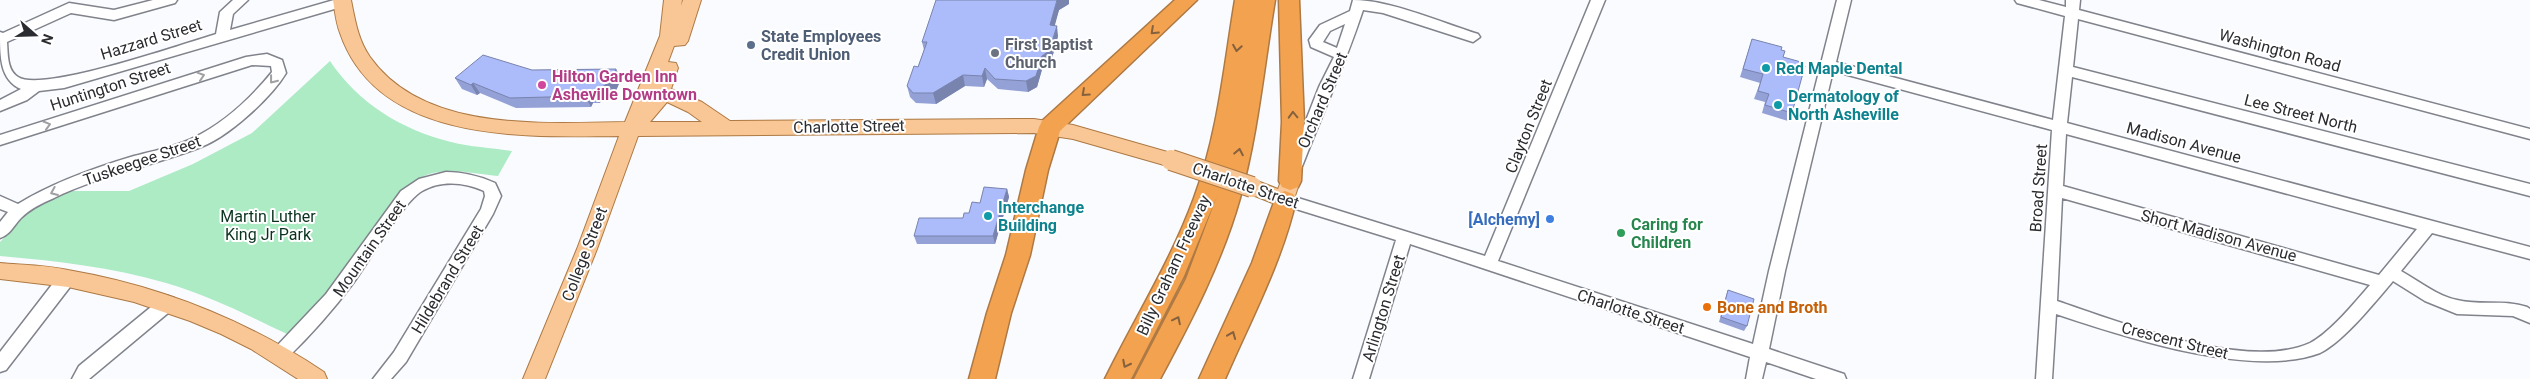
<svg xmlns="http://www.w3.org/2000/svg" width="2530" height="379" font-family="Roboto,sans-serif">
<rect width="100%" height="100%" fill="#fafbff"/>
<path fill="#acebc4" d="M330 61C358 103 402 130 451 142 471 147 492 148 512 151L498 176C476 174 443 166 422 177 395 190 382 222 365 246 343 278 316 310 287 334 247 315 208 295 166 283 112 267 56 261 0 256V242L34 206 67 191H129L193 164 252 133Z"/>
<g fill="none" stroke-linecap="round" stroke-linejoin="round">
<defs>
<path id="minor" d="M153 0H177L175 3 114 20 71 13 7 42C8 55 7 70 18 77 42 93 183 44 216 34L220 12 233 0H248L233 14 230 30 334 0H348L350 2 348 5 64 88 39 91 27 100 0 111V100L21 89C0 80 0 57 0 32L3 33 69 3 114 10Z
M1353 0C1390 0 1440 22 1478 34L1480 37 1473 42 1383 13 1363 10C1346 62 1323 112 1303 164L1301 168H1291L1289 164 1319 87 1334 57 1311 47 1309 40 1320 25 1350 11ZM1345 24 1337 48 1323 42 1330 31Z
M1591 0H1605L1498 261 1753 344 1769 271 1837 0H1851L1836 62 2053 120 2065 16 2017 3 2015 0H2039L2066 7V0H2080L2079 10 2530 129V139L2078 19 2073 67 2530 184V196L2072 77 2067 123 2530 247V259L2432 233 2401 271C2419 281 2437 296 2457 300 2481 306 2504 299 2527 307L2530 309V323L2513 316 2457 314 2425 301 2393 281C2375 302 2344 341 2320 353 2251 379 2125 337 2056 314L2052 379H2036L2052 130 1833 71 1785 271 1769 349 1844 374 1846 379H1816L1766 362 1762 379H1746L1750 357 1410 244 1369 379H1353L1396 240 1280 204 1277 200 1280 196 1285 194 1485 256ZM2066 134 2417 229 2379 275 2063 186ZM2062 198 2370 285C2355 302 2330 333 2310 343 2246 372 2120 322 2057 301Z
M267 54 282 60 286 73C271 98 228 137 201 147 152 166 101 175 54 198 42 203 30 209 21 218 14 225 10 235 0 238V222L8 212 0 209V196L18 204C54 182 94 168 134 156 153 151 175 147 193 138 223 124 251 98 272 72L271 66 252 65 0 145V135L246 57Z
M446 172C464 172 479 176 495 183L501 196 493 214 406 362 391 379H373L394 352 481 209 485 196 484 191C464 182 441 180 422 191 403 202 369 261 354 282 333 310 311 335 286 359L280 361 274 359 272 354 274 349 326 294 401 191 419 179Z
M67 272 73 273 75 278 73 283 6 370 0 372V352L61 273Z
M168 296 174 298 176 303 174 308 89 379H72L79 366 162 298Z"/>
<path id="major" d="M333 0H351C355 20 358 40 370 57 424 133 543 123 625 122L660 36 664 0H682L681 6 683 0H701L688 41 685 45 674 46 668 62 676 63 678 68 671 89 702 102 730 121 1034 119 1073 125 1178 155 1181 160 1178 165 1171 167 1073 139 1034 133 638 136 597 249 545 379H523L577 249 619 136C525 137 378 144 340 33 336 23 335 11 333 0ZM667 102 688 112 702 122H650Z
M1290 173 1297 176 1300 181 1292 205 1285 208 1245 192 1242 187 1245 182 1252 179 1278 189 1283 176Z
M0 263C23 265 46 265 68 270 161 286 246 320 324 372L327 379H298L251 349 221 334 190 321 134 302 68 287 0 279Z"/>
<path id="highway" d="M1175 0H1197L1060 131 1048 170 1030 255 1011 313 995 379H969L987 313 1006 255 1026 170 1039 127 1042 121Z
M1235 0H1255V3V0H1275C1264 66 1258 133 1240 198 1222 262 1191 321 1160 379H1134L1186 279 1217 196 1184 276 1131 379H1105C1135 318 1171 261 1194 198 1218 134 1224 66 1235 0Z
M1279 0H1299L1304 122 1301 181 1298 187 1290 190 1282 187 1279 181 1282 122Z
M1285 191 1293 194 1296 200C1282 262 1250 321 1225 379H1199L1252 263 1277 194Z"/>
</defs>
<use href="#minor" stroke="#81838c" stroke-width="3"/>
<use href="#major" stroke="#ad7944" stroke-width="2"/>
<use href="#highway" stroke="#ad7944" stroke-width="3"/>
<use href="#minor" fill="#fff" fill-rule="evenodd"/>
<use href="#major" fill="#f8c795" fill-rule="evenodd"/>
<use href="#highway" fill="#f3a24f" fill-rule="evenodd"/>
<defs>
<path id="major-bridge" d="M1171 160 1252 187"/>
</defs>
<use href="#major-bridge" stroke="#ad7944" stroke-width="22" stroke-linecap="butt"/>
<use href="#major-bridge" stroke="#f8c795" stroke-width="20"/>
</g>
<path fill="#94a1d6" d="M1069 4 1059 10 1054 26 1058 36 1051 62 1043 66 1037 87 1028 92 998 89 987 79 984 87 965 86 936 104 916 103 910 97 907 86 918 67 924 50 922 42Z
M1752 39 1781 50 1783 57 1792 113 1788 121 1762 113 1765 102 1754 99 1760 83 1740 77Z
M616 69 621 79 615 93 599 103H593L591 107 516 108 480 93 477 95 462 89 455 78 532 70Z
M1007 189 1009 197 995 244H917L914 236 963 218 980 203Z
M1728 290 1747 326 1744 331 1719 322 1726 296Z"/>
<path fill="#7883ae" d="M1057 0H1069V4L1059 10 1052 36 1050 25Z
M1057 26 1058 36 1051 62 1043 66 1037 87 1028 92 1026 81 1042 56Z
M985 68 987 79 984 87 982 76Z
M616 69 621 79 615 93 599 103 594 92Z
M963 75 965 86 936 104 933 93Z
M473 83 480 93 477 95 471 85Z
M587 93 593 103 591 107 585 96Z
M1007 189 1009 197 995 244 993 236Z"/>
<path fill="#acbbf9" stroke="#7883ae" d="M936 0H1057L1050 25 1057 26 1049 51 1042 56 1036 76 1026 81 995 79 985 68 982 76 963 75 933 93H913L907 86 914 66 918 67 927 42H922Z
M1752 39 1782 47 1781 50 1785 51 1783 57 1801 62 1800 64 1805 66 1792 113 1765 105 1769 94 1758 91 1763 74 1743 69Z
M483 55 532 70 616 69 610 82 594 92 587 93 585 96 510 98 473 83 471 85 455 78Z
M984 187 1007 189 993 236H914L919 218H963L964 213H969L972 202 980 203Z
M1728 290 1754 299 1747 326 1721 317Z"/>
<defs><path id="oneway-chevron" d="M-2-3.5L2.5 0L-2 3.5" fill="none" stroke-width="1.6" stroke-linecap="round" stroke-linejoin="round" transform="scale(1.25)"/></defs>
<g stroke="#85613e">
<use href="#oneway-chevron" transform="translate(1154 31) rotate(137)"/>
<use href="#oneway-chevron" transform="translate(1237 48) rotate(99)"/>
<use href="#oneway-chevron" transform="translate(1085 93) rotate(138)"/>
<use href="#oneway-chevron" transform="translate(1293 115) rotate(-92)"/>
<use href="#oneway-chevron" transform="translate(1239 152) rotate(-79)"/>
<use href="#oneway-chevron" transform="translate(1177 320) rotate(-64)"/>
<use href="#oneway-chevron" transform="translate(1232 335) rotate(-68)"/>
<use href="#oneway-chevron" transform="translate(1126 364) rotate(117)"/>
</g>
<g stroke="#a0a0a2">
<use href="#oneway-chevron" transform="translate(201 76) rotate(-18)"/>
<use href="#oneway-chevron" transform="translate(273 80) rotate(128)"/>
<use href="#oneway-chevron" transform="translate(47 125) rotate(-17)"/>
<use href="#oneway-chevron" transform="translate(54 192) rotate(157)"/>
</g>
<circle fill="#5c6f8a" stroke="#fff" stroke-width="2" cx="751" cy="45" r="5"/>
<circle fill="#6b7280" stroke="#fff" stroke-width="2" cx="995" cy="53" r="5"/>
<g fill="#0f9aa8" stroke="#fff" stroke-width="2">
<circle cx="1766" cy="68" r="5"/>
<circle cx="1778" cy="105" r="5"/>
<circle cx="988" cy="216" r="5"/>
</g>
<circle fill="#d1479c" stroke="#fff" stroke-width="2" cx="542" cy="85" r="5"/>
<circle fill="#3f7fe0" stroke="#fff" stroke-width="2" cx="1550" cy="219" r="5"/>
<circle fill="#2e9e5b" stroke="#fff" stroke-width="2" cx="1621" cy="233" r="5"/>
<circle fill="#e8710a" stroke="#fff" stroke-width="2" cx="1707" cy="307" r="5"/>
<g text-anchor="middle" stroke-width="4" stroke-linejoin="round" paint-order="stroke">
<g font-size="16" font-weight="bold" fill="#4e5e75" stroke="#fff" text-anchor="start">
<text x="761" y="42">State Employees<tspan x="761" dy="18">Credit Union</tspan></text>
</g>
<g font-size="16" fill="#2b2c30" stroke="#fff">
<text transform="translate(151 39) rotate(-17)" y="6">Hazzard Street</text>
<text transform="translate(2280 50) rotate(15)" y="6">Washington Road</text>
<text transform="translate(110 86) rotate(-18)" y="6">Huntington Street</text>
<text transform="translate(1322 100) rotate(-67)" y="6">Orchard Street</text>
<text transform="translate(2301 113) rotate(14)" y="6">Lee Street North</text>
<text transform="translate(849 126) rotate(-1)" y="6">Charlotte Street</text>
<text transform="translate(1528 126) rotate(-68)" y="6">Clayton Street</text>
<text transform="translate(2184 142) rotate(15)" y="6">Madison Avenue</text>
<text transform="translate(142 160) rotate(-19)" y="6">Tuskeegee Street</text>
<text transform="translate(1246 185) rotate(19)" y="6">Charlotte Street</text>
<text transform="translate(2038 188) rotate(-86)" y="6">Broad Street</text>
<text transform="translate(2219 235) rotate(15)" y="6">Short Madison Avenue</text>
<text transform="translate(369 248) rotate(-55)" y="6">Mountain Street</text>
<text transform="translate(584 254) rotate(-69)" y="6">College Street</text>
<text transform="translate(1173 265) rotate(-65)" y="6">Billy Graham Freeway</text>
<text transform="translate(447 279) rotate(-59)" y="6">Hildebrand Street</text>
<text transform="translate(1383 308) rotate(-73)" y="6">Arlington Street</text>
<text transform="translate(1631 311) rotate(18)" y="6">Charlotte Street</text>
<text transform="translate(2175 340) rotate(14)" y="6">Crescent Street</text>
</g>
<g font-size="16" font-weight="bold" fill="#5b616d" stroke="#fff" text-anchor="start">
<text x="1005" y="50">First Baptist<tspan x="1005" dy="18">Church</tspan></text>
</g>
<g font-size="16" font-weight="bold" fill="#0d838f" stroke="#fff" text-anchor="start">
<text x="1776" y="74">Red Maple Dental</text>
<text x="1788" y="102">Dermatology of<tspan x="1788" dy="18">North Asheville</tspan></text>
<text x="998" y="213">Interchange<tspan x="998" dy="18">Building</tspan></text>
</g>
<g font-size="16" font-weight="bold" fill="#b23c85" stroke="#fff" text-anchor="start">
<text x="552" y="82">Hilton Garden Inn<tspan x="552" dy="18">Asheville Downtown</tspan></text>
</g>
<g font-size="16" fill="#0b321e" stroke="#fff">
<text x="268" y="222">Martin Luther<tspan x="268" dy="18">King Jr Park</tspan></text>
</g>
<g font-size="16" font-weight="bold" fill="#366cbe" stroke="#fff" text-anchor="end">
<text x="1540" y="225">[Alchemy]</text>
</g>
<g font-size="16" font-weight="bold" fill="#27864d" stroke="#fff" text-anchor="start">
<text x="1631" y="230">Caring for<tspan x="1631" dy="18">Children</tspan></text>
</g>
<g font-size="16" font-weight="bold" fill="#c56008" stroke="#fff" text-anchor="start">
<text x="1717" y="313">Bone and Broth</text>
</g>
</g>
<g transform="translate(35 35) rotate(110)" stroke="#ffffff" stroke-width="4" paint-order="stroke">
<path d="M0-4L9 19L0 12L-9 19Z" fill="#2b2c30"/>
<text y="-8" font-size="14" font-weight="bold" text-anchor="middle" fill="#2b2c30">N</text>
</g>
</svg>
